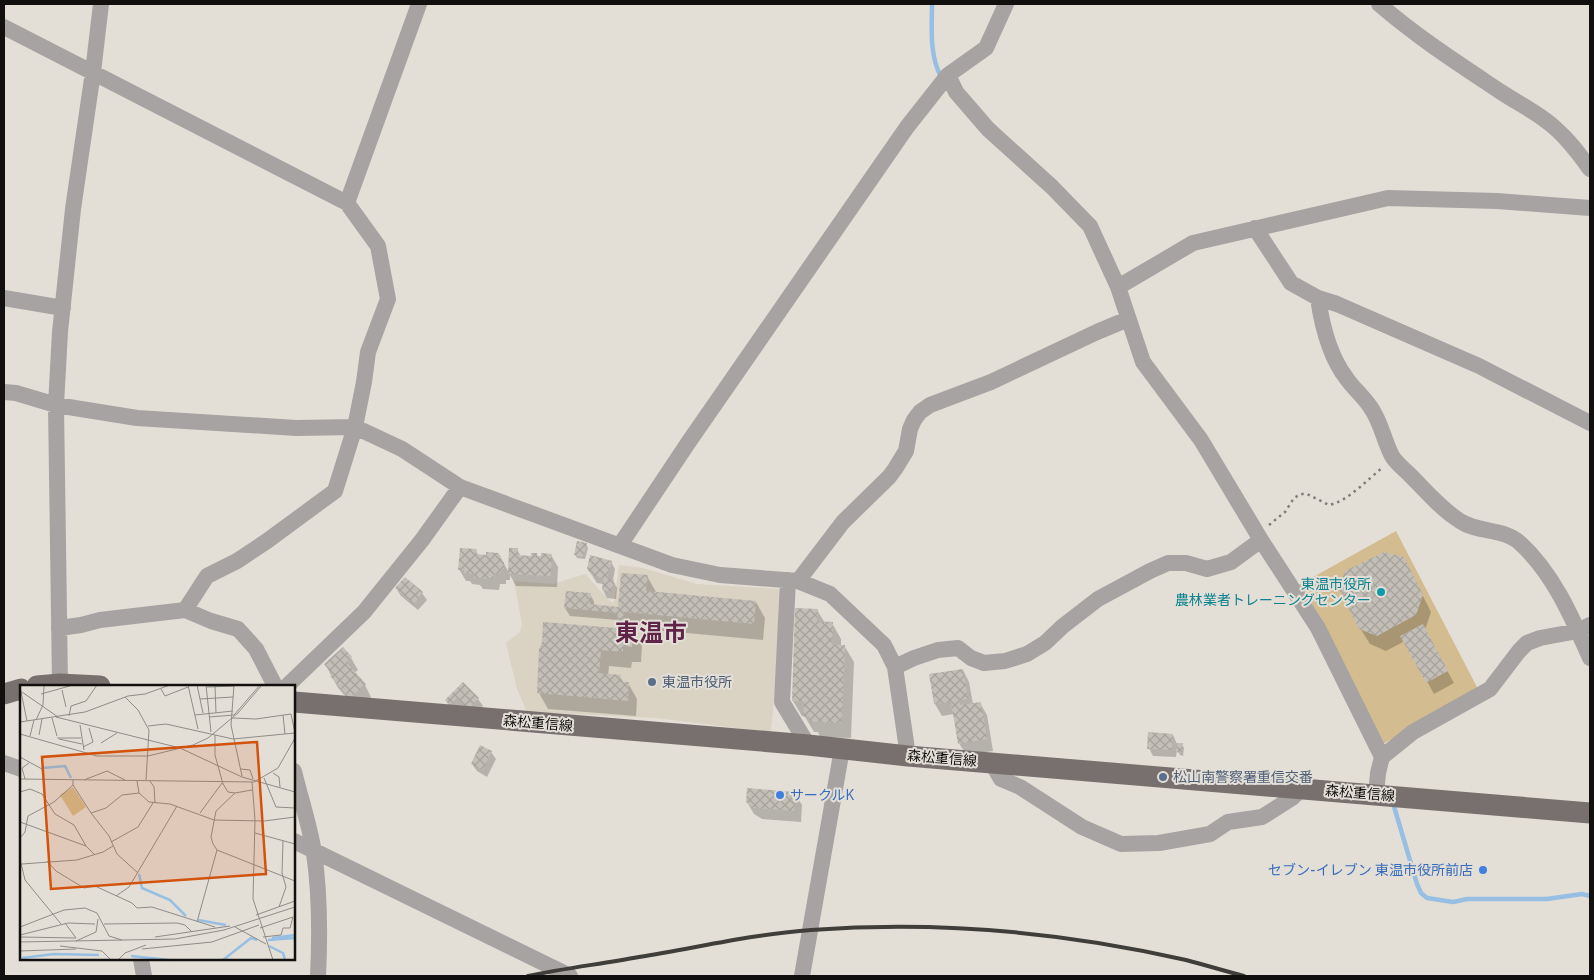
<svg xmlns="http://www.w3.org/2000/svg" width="1594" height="980" font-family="'IBM Plex Sans','Noto Sans JP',sans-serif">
<defs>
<pattern id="building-cross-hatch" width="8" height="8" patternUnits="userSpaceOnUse" patternTransform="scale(1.25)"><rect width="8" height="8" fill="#c3bfb7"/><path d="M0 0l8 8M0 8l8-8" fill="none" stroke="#a6a39c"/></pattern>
</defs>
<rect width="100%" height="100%" fill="#e3dfd7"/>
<path fill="#dad2c3" d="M619 565 643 568 697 584 779 589 777 670 771 730 769 732 656 718 527 712 517 689 506 643 520 632 522 624 514 581 553 584 585 574 611 602H614Z"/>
<path fill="#d3bc8f" d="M1396 531 1479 691 1381 745 1297 586Z"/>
<path fill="#0003" d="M586 544 588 548 585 559 577 558 575 554Z
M517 549 521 557H532L537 554 538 557 551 555 558 567 557 587 516 586 510 575V580H506V584H500L499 590 483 589 480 585 472 584 470 581H466L459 569 476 551 479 556 499 554 509 573Z
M611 562 615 569 613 580 617 588 616 599 607 598 603 590 604 584 597 583 588 569Z
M1412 574 1431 612 1425 630 1454 683 1434 694 1405 641 1386 651 1370 644 1360 628Z
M647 576 656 592 756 602 765 618 763 640 632 628V630L642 646 641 662H632L631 668 609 666 608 676 620 677 624 683H628L637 699 636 716 548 709 539 693 617 629 618 620 570 616 565 608 590 594 594 602V606L617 608Z
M396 588 422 593 427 600 418 610 401 596Z
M817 610 825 623H832L841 639V646L845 647 854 662 851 738 820 737 818 732H814L805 717 802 716 793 701Z
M351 658 358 670 354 673 365 685 371 697 357 709 338 688 325 664Z
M963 670 969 682 973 704 980 703 987 715 993 751 966 755 959 743 954 714 942 716 935 704 930 675Z
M463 684 478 699 483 706 473 716 461 705 454 712 446 701Z
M1173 735 1177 744 1182 745 1184 748 1183 756 1180 755 1177 750 1176 757 1153 756 1149 748Z
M491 752 496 759 487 777 477 771 472 764Z
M795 793 802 805 801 822 762 819 754 814 747 802Z"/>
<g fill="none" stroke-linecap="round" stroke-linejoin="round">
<path stroke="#96bfe3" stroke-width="4.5" d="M932 4C932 28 929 54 941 77
M1393 803 1417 884 1421 893 1427 898 1453 902 1467 899H1547L1582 894 1590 896"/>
</g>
<path fill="url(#building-cross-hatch)" d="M577 541 587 543 583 557 574 555Z
M460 548 477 549 476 554 486 555V552L499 553V556H501V561L504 562V569H500V573H494L493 579 474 578 475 574 464 573V570H458Z
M509 548H518L517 555 531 556V553H537V556H541V553L552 554 551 576 508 574Z
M1384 552 1404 557 1423 595 1416 615 1377 636 1359 629 1339 589 1345 571Z
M590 555 612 561 607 578 614 579 612 592 602 590 603 578 592 575 587 569Z
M621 573 648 575 646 591 756 601 754 624 624 612 622 628 633 629 632 647 623 646V652L601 650 599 673 621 675 620 682H629L628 701 537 693 539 649 542 642 543 622 616 628 618 613 564 608 566 591 591 593 590 604 618 607Z
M405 577 423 592 414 604 395 588Z
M795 608 818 609 817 621 833 622 832 645H845L842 723 810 722V717L803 716 804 701H792Z
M1423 624 1448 671 1426 683 1400 636Z
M343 647 352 657 346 662 366 684 350 698 330 676 333 674 324 664Z
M963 669 968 699 959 700 960 705 981 702 987 739 958 744 951 702 934 704 929 674Z
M463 682 479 698 468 709 457 698 450 705 445 700Z
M1148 732 1173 734 1172 750 1147 749Z
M1177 743H1183L1182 753 1176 752Z
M480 745 492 751 483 770 471 764Z
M747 788 796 792 794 811 754 808 746 802Z"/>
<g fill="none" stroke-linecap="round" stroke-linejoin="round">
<path stroke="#807d78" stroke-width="2.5" stroke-dasharray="2.5 4" stroke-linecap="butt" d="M1269 525 1285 512 1294 498 1301 494H1307L1329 505C1348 501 1367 480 1382 468"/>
<path stroke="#a7a3a2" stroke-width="16" d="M1379 4C1417 37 1459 64 1501 92 1519 104 1539 113 1555 128 1569 140 1579 154 1590 169
M4 27 347 203 378 246 388 299 368 352 364 382 355 427 335 491 267 541 237 561 207 576 185 610 100 620 81 625 59 628
M347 203 419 4
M1255 228 1291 283 1318 298 1337 304 1479 366 1590 423
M1118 287 1193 243 1388 198 1497 201 1590 208
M4 298 63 308
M1318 298C1322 326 1329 356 1347 379 1354 389 1364 397 1371 408 1381 422 1384 441 1392 456 1396 463 1404 469 1410 475 1426 491 1441 509 1460 521 1478 533 1504 528 1520 543 1553 573 1572 617 1590 658
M4 392 16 393 56 405 137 418 296 428 355 427 402 449 460 487 672 565 720 575 798 581 830 594 884 645 895 667 908 756
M1261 540 1318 628 1382 757
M620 545 688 443 907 127 948 75 986 48 1006 4
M788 580 782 702 808 745
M798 581 843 522 889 477 895 469 906 451 910 429 914 420 920 412 930 405 991 382 1097 332 1128 319
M185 610 211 621 238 629 256 649 275 686
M895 667 914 658 938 650 958 648 971 658 984 663 1005 661 1027 654 1045 643 1063 626 1098 599 1150 571 1168 563H1186L1207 569 1231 562 1261 540 1201 440 1143 362 1118 287 1090 226 1052 187 988 129 956 92 948 75
M60 684 56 405 60 332 73 209 93 72 101 4
M287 686 364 612 422 540 460 487
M4 763 21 769
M992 763 1001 779 1020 787 1082 827 1121 844 1159 843 1210 834 1228 822 1262 817 1292 798 1302 788
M294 771C300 797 310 826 314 853 320 894 320 935 318 976
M1376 795 1378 773 1382 757 1413 732 1490 689 1519 651 1527 643 1540 638 1578 631 1590 625
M294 841 570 976
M141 959 144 976
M802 976 842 749"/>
<path stroke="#78706f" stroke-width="21" d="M37 686 60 684 100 686
M4 694 21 689
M294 702 808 745 908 756 1590 813"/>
<path stroke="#403e3b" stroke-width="4" d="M528 976C565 968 602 964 639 957 696 948 754 934 811 930 936 921 1064 932 1186 960 1205 965 1225 971 1244 976"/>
</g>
<circle fill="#0f9aa8" stroke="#e3dfd7" stroke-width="2" cx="1381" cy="592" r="5"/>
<g fill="#5c6f8a" stroke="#e3dfd7" stroke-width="2">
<circle cx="652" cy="682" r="5"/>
<circle cx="1163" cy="777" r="5"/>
</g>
<g fill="#3f7fe0" stroke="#e3dfd7" stroke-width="2">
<circle cx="780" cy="795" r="5"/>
<circle cx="1483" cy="870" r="5"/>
</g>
<g text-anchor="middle" stroke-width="4" stroke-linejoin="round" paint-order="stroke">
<g font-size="14" fill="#0d838f" stroke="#e3dfd7" text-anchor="end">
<text x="1371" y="589">東温市役所<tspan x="1371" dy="16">農林業者トレーニングセンター</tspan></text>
</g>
<g font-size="14" fill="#4e5e75" stroke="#e3dfd7" text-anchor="start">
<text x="662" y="687">東温市役所</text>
<text x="1173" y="782">松山南警察署重信交番</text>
</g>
<g font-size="14" fill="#12100e" stroke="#e3dfd7">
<text transform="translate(538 723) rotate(5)" y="5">森松重信線</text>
<text transform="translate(942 758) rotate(5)" y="5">森松重信線</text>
<text transform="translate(1360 793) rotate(5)" y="5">森松重信線</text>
</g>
<g font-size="14" fill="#366cbe" stroke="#e3dfd7" text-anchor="start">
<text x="790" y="800">サークルK</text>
<text x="1473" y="875" text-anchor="end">セブン-イレブン 東温市役所前店</text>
</g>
<g font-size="24" font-weight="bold" fill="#612449" stroke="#e3dfd7">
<text x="651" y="641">東温市</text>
</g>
</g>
<g transform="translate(20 685)">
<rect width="275" height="275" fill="#e3dfd7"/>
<path d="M53 102 66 122 53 131 40 110Z" fill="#d3bc8f"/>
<path fill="none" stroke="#96bfe3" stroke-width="2.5" d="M23 83 45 81 51 93M119 189 122 203 150 215 166 231M178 235 206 240M252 253 275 250M248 255 275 253M249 261 263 268 265 275M111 271 149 275M2 273 34 269 79 270M203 275 231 253 237 255"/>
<path fill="none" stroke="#8f8c87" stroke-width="1" d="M168 0 178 44M177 0 183 28M186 0 191 47M214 0 211 40 222 91M195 1 196 28M0 2 7 36M187 2 214 1M141 4 145 11 168 2M42 5 46 22M2 7 38 32M21 9 53 0M105 12 118 25 129 45 126 95M180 14 213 12M175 30 213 26M263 30 265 49M49 31 51 21 66 16 77 0M36 32 160 63 222 92 275 107M189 32 214 30 240 0M32 33 37 51M16 35 23 20 24 0M0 37 65 27 108 11 125 9 150 0M60 40 64 65M128 41 146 39 213 54 275 48 271 29 236 34 212 33M0 49 77 71H128L173 60 188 53 218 28 242 0M19 50 22 34M195 50V70L203 99 208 107 215 108M10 51 14 35M37 53H61M39 54 62 59M81 58 97 48M63 62 73 57 69 43M0 72 22 84 24 94M221 84 230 85 233 94M253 88 259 92 260 102M244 93 256 122 275 123M0 94 234 97 258 83 275 53M5 94 2 83 9 78M64 95 87 86 105 95M117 96 119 108 129 117 150 119 194 135 244 136 275 132M130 96 134 102 135 118M232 97 235 135 233 214 253 275M53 100 71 128M232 105 215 108 196 126 191 152 193 159 197 165 275 196M0 107 10 104 22 109 35 129 54 140 66 161M180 128 202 98M0 137 66 161 75 170M235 148 275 159M0 153 5 147 8 131 34 117 53 100V95M91 157 118 142 133 118M0 174 5 195 41 239M27 176 36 186 64 203 75 201 112 218 117 223 132 222 195 242M2 179 57 175 83 167 93 161M118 188 97 169 89 151 71 128 86 123 102 110 119 108M96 211 109 202 157 121M259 222 266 202 262 188 263 156M236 230 275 216M177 237 197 165M45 238 56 253M84 239 157 238 165 240 172 247M0 242 44 225 65 223 77 228 89 251 102 255M215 242 246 259M240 243 273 232M0 250 48 238 75 239M0 252 56 253M135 252 210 241M243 252 261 250 263 243H270L273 232M56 256 76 247 78 234M0 257 155 254 204 245 275 222M40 261 82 266 91 275M122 264 192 257 239 240M0 266 56 264M15 275H42M98 275 105 268 126 260"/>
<path fill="#d3520c" fill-opacity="0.15" stroke="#d3520c" stroke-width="2.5" d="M237 57 246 189 31 204 22 72Z"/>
<rect width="275" height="275" fill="none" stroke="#12100e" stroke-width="2.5"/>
</g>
<rect width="1594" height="980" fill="none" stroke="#12100e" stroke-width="10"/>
</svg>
